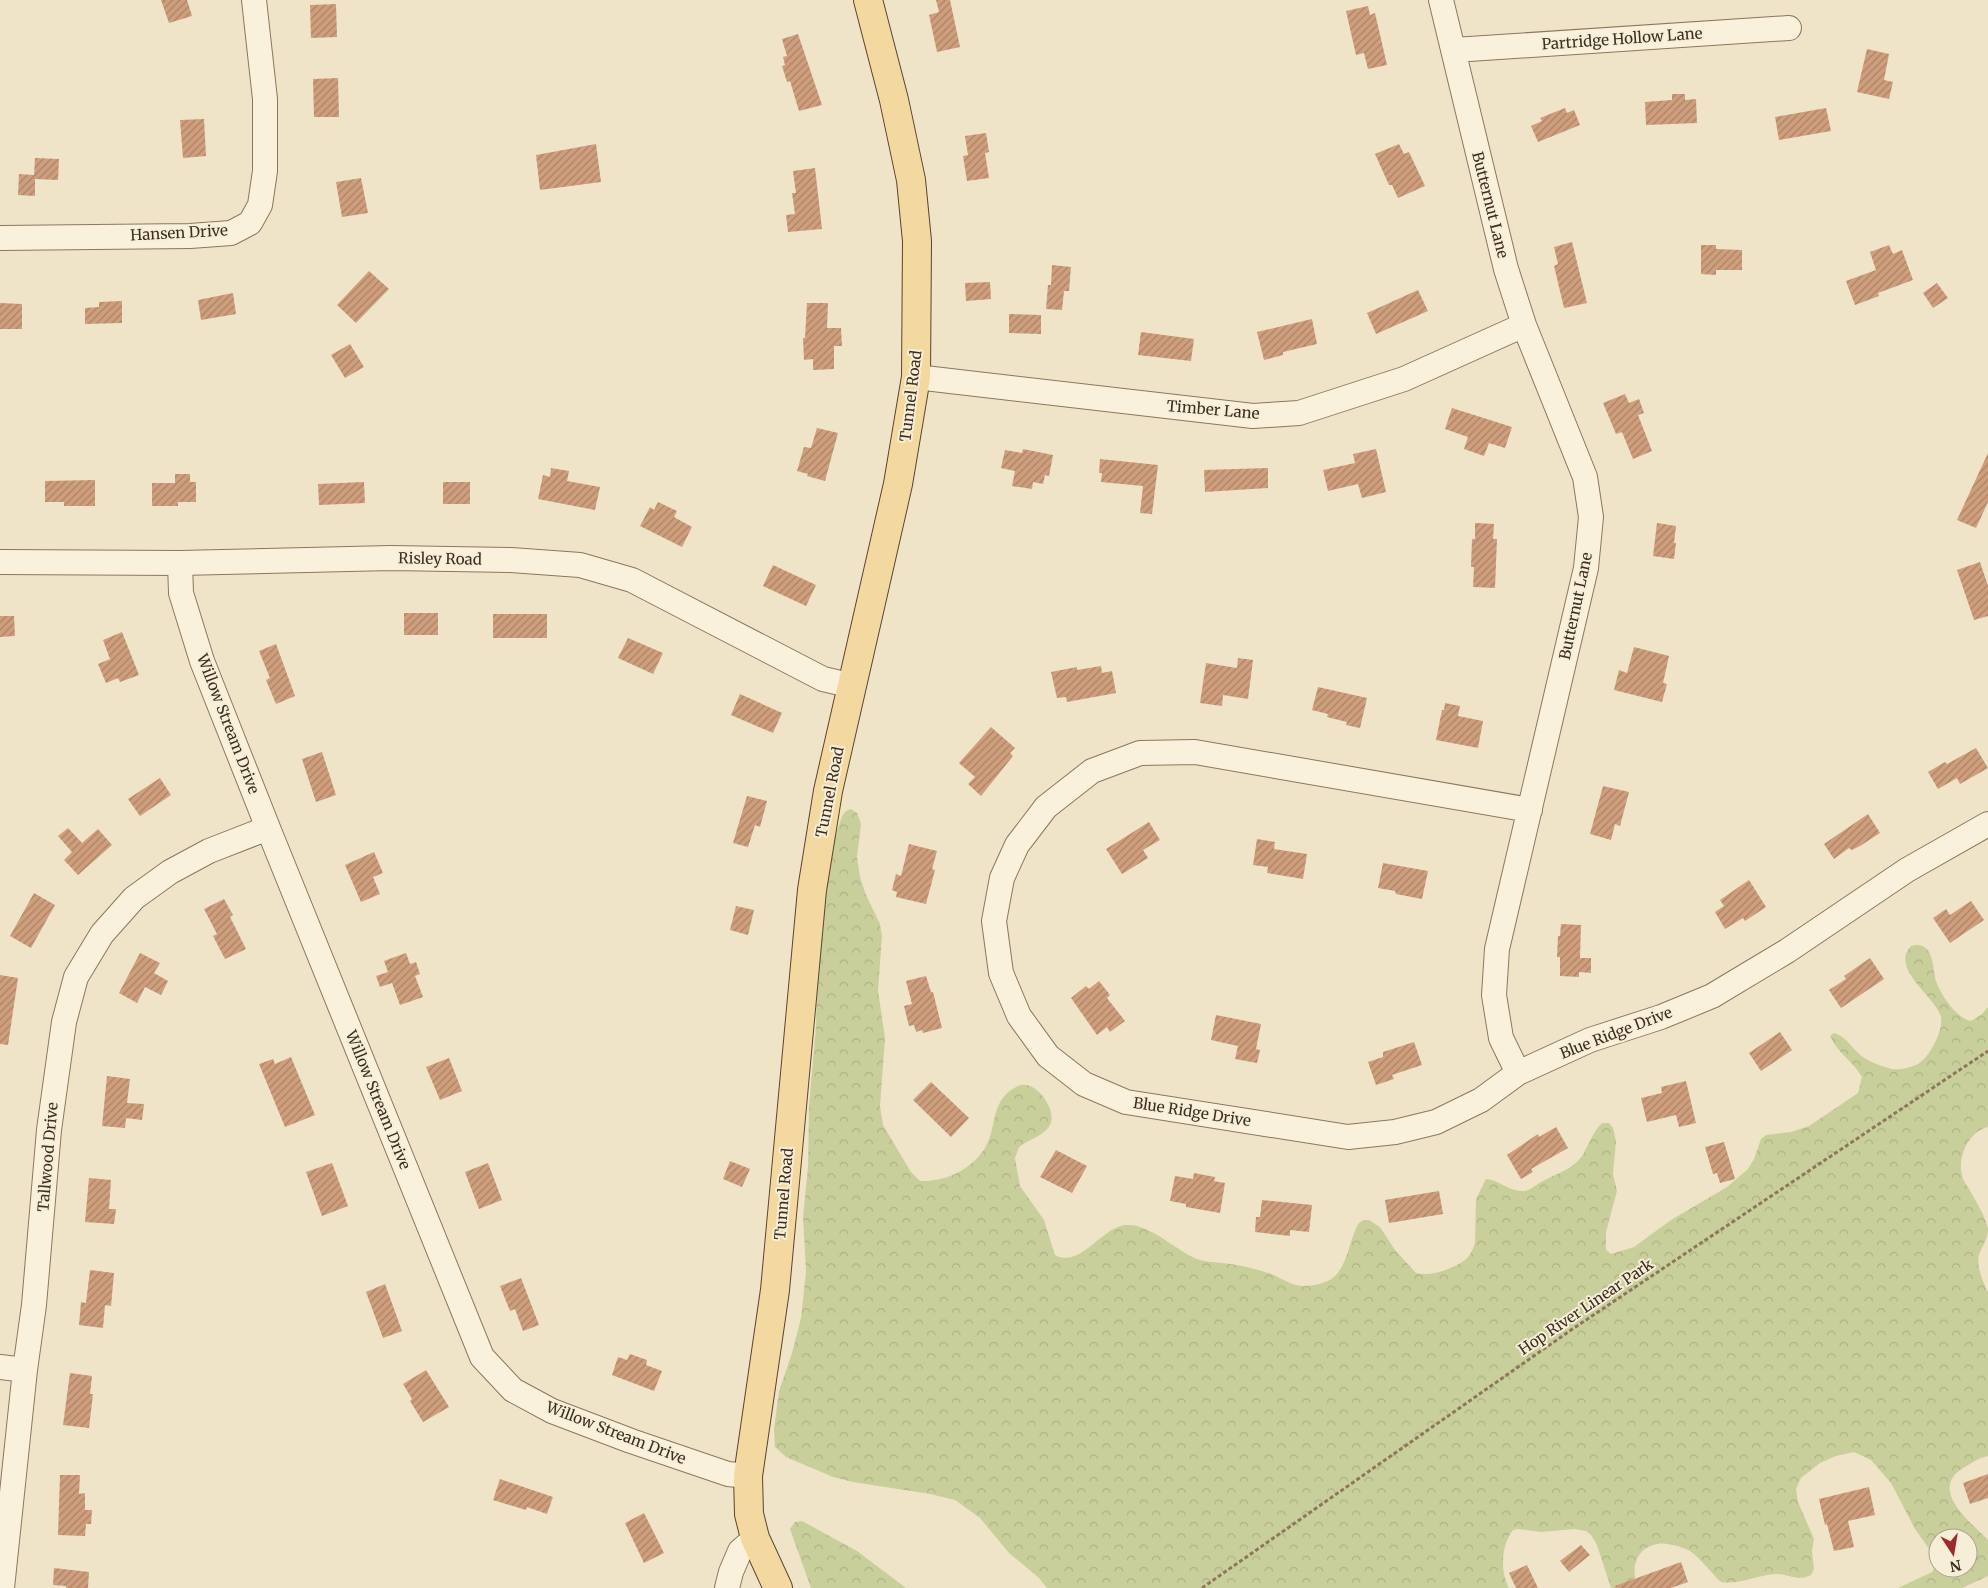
<svg xmlns="http://www.w3.org/2000/svg" width="1988" height="1588" font-family="Merriweather,serif">
<defs>
<pattern id="forest-crowns" width="20" height="18" patternUnits="userSpaceOnUse" patternTransform="scale(1.25)"><rect width="20" height="18" fill="#c9cf9b"/><path d="M2 6a3 3 0 1 1 6 0M12 15a3 3 0 1 1 6 0" fill="none" stroke="#aeb285"/></pattern>
<pattern id="building-hatch" width="6" height="6" patternUnits="userSpaceOnUse" patternTransform="scale(1.25)"><rect width="6" height="6" fill="#cf9f7d"/><path d="M-1 1l2-2M0 6l6-6M5 7l2-2" fill="none" stroke="#a98266"/></pattern>
</defs>
<rect width="100%" height="100%" fill="#f0e4c8"/>
<path fill="url(#forest-crowns)" fill-rule="evenodd" d="M851 809 857 813 861 824 857 857 860 877 866 895 880 924 882 936 878 991 885 1038 880 1106 883 1125 911 1172 920 1181C945 1182 971 1170 985 1148 998 1126 989 1100 1018 1086 1035 1078 1058 1110 1050 1125 1044 1136 1029 1139 1019 1147L1015 1158 1020 1186 1044 1220 1055 1255C1080 1269 1102 1227 1125 1225 1150 1223 1175 1250 1197 1259 1208 1263 1219 1262 1231 1264 1243 1266 1256 1269 1268 1273 1279 1276 1290 1286 1303 1286 1313 1286 1328 1283 1335 1276 1347 1265 1350 1239 1358 1224L1363 1220H1369L1380 1227 1395 1250 1416 1273C1430 1277 1453 1269 1465 1260 1470 1256 1473 1249 1475 1243L1476 1199 1486 1179C1499 1180 1510 1192 1523 1191 1531 1191 1536 1184 1543 1181 1557 1173 1572 1170 1582 1156 1589 1145 1592 1133 1602 1123H1609L1613 1128 1616 1141 1613 1174 1617 1191 1606 1232V1250L1611 1254 1634 1247 1671 1220 1727 1187 1748 1169 1754 1159 1761 1139 1766 1135 1791 1132 1809 1126 1858 1093 1862 1077C1853 1061 1838 1054 1830 1036L1834 1033C1845 1036 1850 1045 1857 1052 1866 1061 1880 1066 1892 1069 1900 1070 1910 1068 1918 1064 1930 1057 1946 1027 1940 1014 1932 995 1890 967 1911 946 1934 940 1932 966 1936 981 1941 995 1956 1018 1971 1021L1982 1014 1988 1007V1127C1965 1132 1952 1169 1968 1187 1974 1198 1986 1217 1988 1229 1988 1239 1982 1246 1979 1255 1976 1266 1983 1282 1988 1292V1456C1978 1458 1972 1463 1963 1468 1928 1490 1971 1522 1988 1540V1576L1962 1588H1898L1932 1572 1935 1567 1934 1556 1915 1529 1891 1483 1871 1460 1854 1452 1836 1456 1820 1463 1801 1478 1796 1489 1798 1502 1814 1539 1812 1551 1814 1569 1811 1575C1798 1582 1789 1574 1776 1574 1757 1575 1741 1585 1721 1582 1712 1574 1698 1555 1688 1550 1681 1547 1666 1542 1658 1544 1636 1547 1629 1570 1639 1588H1611L1597 1545 1591 1535 1586 1531 1574 1529 1541 1532 1518 1529 1513 1530C1501 1545 1500 1572 1509 1588H1047L1039 1578 1009 1553 980 1518 955 1500 930 1494 853 1482 833 1477 786 1457 775 1447 774 1429 779 1391 792 1353 801 1318 806 1271 803 1217 808 1167 809 1105 816 1027 817 975 831 849 842 816 846 811ZM1938 1538H1968V1568H1938Z
M802 1521 857 1551 906 1588H811L790 1529 795 1522Z"/>
<path fill="url(#building-hatch)" d="M161 0H187L192 16 169 23Z
M936 0H950L960 47 937 52 929 15 939 12Z
M336 4 337 37 311 38 310 5Z
M1368 6 1370 15 1375 13 1387 65 1368 69 1364 53 1356 55 1346 11Z
M798 34 822 105 799 111 790 81 787 82 782 66 785 65 783 57 787 56 782 39Z
M1867 49 1889 54 1884 80 1893 82 1889 99 1857 92Z
M338 78 339 117H314L313 79Z
M1672 94H1685V100L1696 99 1697 123 1646 125 1645 102 1672 100Z
M1565 108 1567 113 1574 110 1580 125 1538 142 1531 126 1542 121 1540 118Z
M1826 108 1831 131 1779 140 1775 117Z
M204 119 206 156 183 158 180 120Z
M986 133 989 152 985 153 989 178 967 181 963 156 968 155 965 136Z
M596 144 601 182 540 190 536 155Z
M1399 144 1404 154 1409 152 1425 186 1398 198 1392 185H1389L1375 154Z
M35 158 59 159 58 180 35 179V196L18 195 19 174 34 175Z
M815 168 822 229 788 232 786 215 795 214 792 193H796L793 171Z
M361 178 368 213 342 217 336 182Z
M1572 242 1587 303 1564 308 1554 266 1558 264 1554 247Z
M1701 245H1716V249L1742 250V270H1716V275L1701 274Z
M1889 245 1893 254 1902 250 1913 280 1878 293 1879 296 1855 305 1846 281 1876 270 1870 252Z
M1052 265 1071 267 1069 291H1064L1062 310 1046 309 1048 285H1051Z
M369 271 389 289 356 323 337 305Z
M990 282 991 299 966 301 965 283Z
M1937 283 1948 298 1933 308 1923 293Z
M1418 290 1428 311 1376 334 1367 313Z
M233 293 236 314 201 320 198 300Z
M122 301V323L85 324V308L99 307V302Z
M0 303 22 304V329H0Z
M807 303H828L827 328H841L842 346H834V369L813 370V359L804 360 803 338H805Z
M1009 314 1041 315V334L1009 333Z
M1312 319 1317 344 1283 352V355L1264 360 1257 332Z
M1141 332 1194 339 1191 361 1138 355Z
M350 344 364 367 345 378 331 355Z
M1625 394 1629 403 1639 399 1644 413 1638 415 1652 451 1633 459 1622 432 1616 434 1603 403Z
M1452 408 1512 427 1505 448 1489 443 1484 456 1464 449 1468 437 1445 429Z
M817 428 838 433 825 481 807 476 808 474 797 471 804 447 811 448Z
M1023 449 1053 455 1049 476 1045 475 1043 484 1033 482 1032 489 1012 486 1015 471 1001 468 1005 450 1022 453Z
M1376 449 1386 492 1362 498 1358 484 1328 491 1323 470 1355 463 1353 454Z
M1988 453V502L1976 528 1957 520Z
M1100 459 1158 465 1152 514 1140 513 1143 486 1101 482 1102 473H1099Z
M551 468 569 471 567 481 600 487 595 510 538 499 543 475 550 477Z
M1268 468V488L1205 492 1204 470Z
M175 474H190V482H196V502H178V506H152V483H175Z
M95 480V506H64V502H45V481Z
M364 482 365 503 319 505 318 484Z
M443 482H470V504H443Z
M658 502 677 511 674 517 692 527 682 547 640 526 650 507 654 510Z
M1475 523 1494 524 1493 539H1497L1495 588 1473 587 1474 567H1471L1472 539H1475Z
M1657 523 1676 526 1674 543H1676L1674 559 1653 556Z
M1980 562 1988 586V616L1974 620 1957 570Z
M773 565 816 585 806 606 763 586Z
M404 613H438V635H404Z
M493 614H547V638H493Z
M0 616H14L15 636 0 637Z
M122 632 139 675 120 682 118 678 106 683 98 664 110 659 103 640Z
M628 638 663 653 653 674 618 658Z
M276 644 295 696 276 704 266 680 270 678 259 651Z
M1634 647 1669 656 1663 683 1667 684 1662 702 1614 690 1619 670 1627 673Z
M1238 658 1253 660 1248 699 1223 695 1222 706 1200 703 1206 663 1237 668Z
M1101 666 1102 673 1112 671 1116 693 1067 702 1066 697 1057 698 1051 672 1077 667V670Z
M1318 687 1367 698 1360 728 1346 725 1347 722 1327 717 1328 714 1312 710Z
M740 694 782 713 773 733 731 715Z
M1445 703 1460 706 1458 716 1483 721 1478 748 1436 740 1442 710H1444Z
M991 727 1015 748 1010 753 1013 756 981 796 968 784 975 777 959 763Z
M1976 748 1988 768 1960 784 1957 778 1938 789 1928 772 1945 762 1947 764Z
M322 752 336 795 316 802 302 759Z
M160 778 171 795 140 816 128 799Z
M1603 786 1629 792 1620 826 1615 824 1611 840 1590 834Z
M747 796 767 801 760 827 755 825 748 847 733 843Z
M1868 814 1880 833 1860 846 1852 850 1849 848 1834 859 1824 844Z
M1149 822 1160 840 1143 850 1148 858 1122 874 1106 849Z
M68 828 82 843 98 829 112 845 78 875 64 860 72 852 58 836Z
M1257 839 1275 842 1274 849 1307 854 1303 879 1267 873 1268 867 1253 865Z
M909 844 937 851 932 869 935 870 926 904 896 897 897 892 892 890 896 874 901 876Z
M374 852 383 873 373 877 380 894 361 902 345 865Z
M1383 863 1428 871 1422 899 1396 894 1395 891 1378 888Z
M1749 880 1766 907 1745 921 1743 918 1725 929 1715 912 1724 906 1720 900Z
M34 893 55 905 31 948 10 936Z
M224 899 233 915 230 917 246 949 225 959 213 936 217 934 204 909Z
M1971 901 1984 920 1950 943 1933 918 1946 909 1950 915Z
M736 906 754 910 748 935 730 930Z
M1561 924 1581 925 1580 958H1591V973L1579 972V977L1560 976V957H1557L1558 936H1560Z
M140 953 160 963 154 973 168 981 161 995 145 987 137 1003 119 993Z
M406 953 410 964 416 962 420 974 415 976 423 997 400 1005 392 983 380 987 376 976 388 972 384 961Z
M1870 958 1884 979 1841 1008 1829 990 1846 979 1844 976Z
M0 975 18 978 8 1045 0 1044Z
M926 976 931 992H933L942 1028 923 1033 922 1030 916 1032 914 1025 909 1026 904 1006 912 1004 906 981Z
M1099 981 1110 995 1107 998 1125 1021 1110 1032 1107 1027 1097 1035 1071 998 1086 986 1089 989Z
M1216 1015 1261 1024 1256 1049 1260 1050 1257 1063 1235 1059 1238 1046 1211 1040Z
M1780 1032 1792 1050 1761 1071 1749 1053Z
M1414 1042 1422 1065 1392 1075 1394 1079 1376 1085 1368 1062 1383 1057V1052Z
M291 1057 315 1115 285 1127 259 1064 273 1059 275 1064Z
M449 1058 462 1091 440 1100 426 1067Z
M107 1076 130 1079 127 1103 144 1104 142 1120 126 1118 125 1128 102 1126Z
M1686 1081 1696 1123 1679 1127 1676 1115 1647 1122 1641 1098 1662 1093 1661 1087Z
M931 1082 969 1118 951 1137 913 1100Z
M1556 1127 1568 1148 1531 1169 1533 1172 1521 1179 1507 1155 1538 1134 1539 1137Z
M1724 1142 1735 1179 1720 1183 1717 1173 1713 1174 1705 1147Z
M1056 1150 1087 1166 1072 1193 1040 1177Z
M730 1161 750 1169 742 1187 723 1179Z
M332 1163 348 1206 322 1216 306 1172Z
M488 1163 502 1200 479 1209 465 1172Z
M1194 1173 1215 1177 1214 1181 1225 1183 1220 1213 1186 1207V1204L1170 1201 1175 1176 1193 1179Z
M89 1178 111 1180 109 1209H116L114 1224 85 1222Z
M1439 1191 1443 1214 1389 1223 1385 1200Z
M1262 1200 1312 1205 1309 1232 1290 1230V1236L1255 1232 1256 1217H1260Z
M90 1270 114 1273 111 1306 105 1305 103 1328 79 1325 81 1302 86 1303Z
M521 1278 539 1325 523 1331 515 1309 510 1311 500 1286Z
M385 1284 402 1331 383 1338 366 1292Z
M630 1354 647 1360 646 1365 662 1371 654 1391 612 1375 618 1357 627 1360Z
M426 1370 449 1407 423 1422 410 1401 412 1399 403 1384Z
M70 1373 92 1376 90 1394H93L89 1428 63 1425Z
M1988 1474V1498L1970 1504 1963 1483Z
M60 1475H80L79 1494 85 1493V1510H92L91 1524H86L85 1536 58 1535Z
M500 1479 553 1497 547 1514 527 1507 526 1510 493 1500Z
M1869 1487 1875 1515 1848 1521 1854 1547 1834 1551 1827 1524 1825 1525 1819 1499Z
M644 1513 664 1553 644 1563 625 1523Z
M1581 1545 1590 1555 1569 1572 1560 1561Z
M1681 1562 1688 1582 1671 1588H1616L1615 1586Z
M1527 1565 1538 1588H1516L1509 1573Z
M54 1568 89 1572 88 1588H66V1586L53 1585Z"/>
<g fill="none" stroke-linecap="round" stroke-linejoin="round">
<defs>
<path id="minor" d="M1441 0 1506 269 1524 325 1585 477 1591 517 1586 568 1497 949 1494 995 1501 1038 1518 1073
M1454 50 1789 28
M0 238 190 236 231 233 250 223 260 205 265 171V99L254 0
M916 377 1253 416 1299 413 1404 379 1524 325
M0 562 180 563 391 558 511 560 580 565 632 580 823 679 853 686
M180 563 181 593 202 661 268 828 482 1357 513 1390 552 1411 631 1441 728 1474 748 1476
M1530 810 1195 752 1140 753 1092 771 1046 807 1017 845 1002 878 994 921 1001 973 1019 1016 1048 1056 1084 1084 1126 1102 1348 1137 1395 1132 1436 1122 1481 1100 1518 1073 1590 1040 1661 1017 1712 996 1787 951 1907 870 1988 824
M0 1367 25 1370
M2 1588 25 1370 34 1305 49 1130 64 1022 76 977 102 934 134 898 170 872 209 851 268 828
M727 1588 731 1572 740 1551 755 1538"/>
<path id="major" d="M778 1588 755 1538 749 1514 748 1476 775 1290 812 890 828 791 898 484 916 377 917 241 911 180 894 100 868 0"/>
</defs>
<use href="#minor" stroke="#8d765c" stroke-width="26"/>
<use href="#major" stroke="#5b4430" stroke-width="30"/>
<path stroke="#8d765c" stroke-width="3" stroke-dasharray="4 2.5" stroke-linecap="butt" d="M1202 1588 1571 1330 1988 1051"/>
<use href="#minor" stroke="#faf1dc" stroke-width="24"/>
<use href="#major" stroke="#f3d9a0" stroke-width="28"/>
</g>
<g text-anchor="middle" stroke-width="4" stroke-linejoin="round" paint-order="stroke">
<g font-size="15" fill="#3d2e20" stroke="#f7eed8">
<text transform="translate(1622 39) rotate(-4)" y="5">Partridge Hollow Lane</text>
<text transform="translate(1490 205) rotate(76)" y="5">Butternut Lane</text>
<text transform="translate(179 233) rotate(-3)" y="5">Hansen Drive</text>
<text transform="translate(911 396) rotate(-83)" y="5">Tunnel Road</text>
<text transform="translate(1213 410) rotate(5)" y="5">Timber Lane</text>
<text transform="translate(440 559) rotate(1)" y="5">Risley Road</text>
<text transform="translate(1576 606) rotate(-78)" y="5">Butternut Lane</text>
<text transform="translate(228 724) rotate(69)" y="5">Willow Stream Drive</text>
<text transform="translate(830 792) rotate(-79)" y="5">Tunnel Road</text>
<text transform="translate(1616 1033) rotate(-21)" y="5">Blue Ridge Drive</text>
<text transform="translate(378 1100) rotate(68)" y="5">Willow Stream Drive</text>
<text transform="translate(1192 1112) rotate(9)" y="5">Blue Ridge Drive</text>
<text transform="translate(48 1157) rotate(-85)" y="5">Tallwood Drive</text>
<text transform="translate(784 1194) rotate(-85)" y="5">Tunnel Road</text>
<text transform="translate(1586 1307) rotate(-34)" y="5">Hop River Linear Park</text>
<text transform="translate(616 1433) rotate(21)" y="5">Willow Stream Drive</text>
</g>
</g>
<g transform="translate(1953 1553) rotate(168)"><circle r="24" fill="#f7eed8" stroke="#ada18e"/>
<path d="M0-4L9 19L0 12L-9 19Z" fill="#9e2a2b"/>
<text y="-8" font-size="14" font-weight="bold" text-anchor="middle" fill="#3d2e20">N</text>
</g>
</svg>
